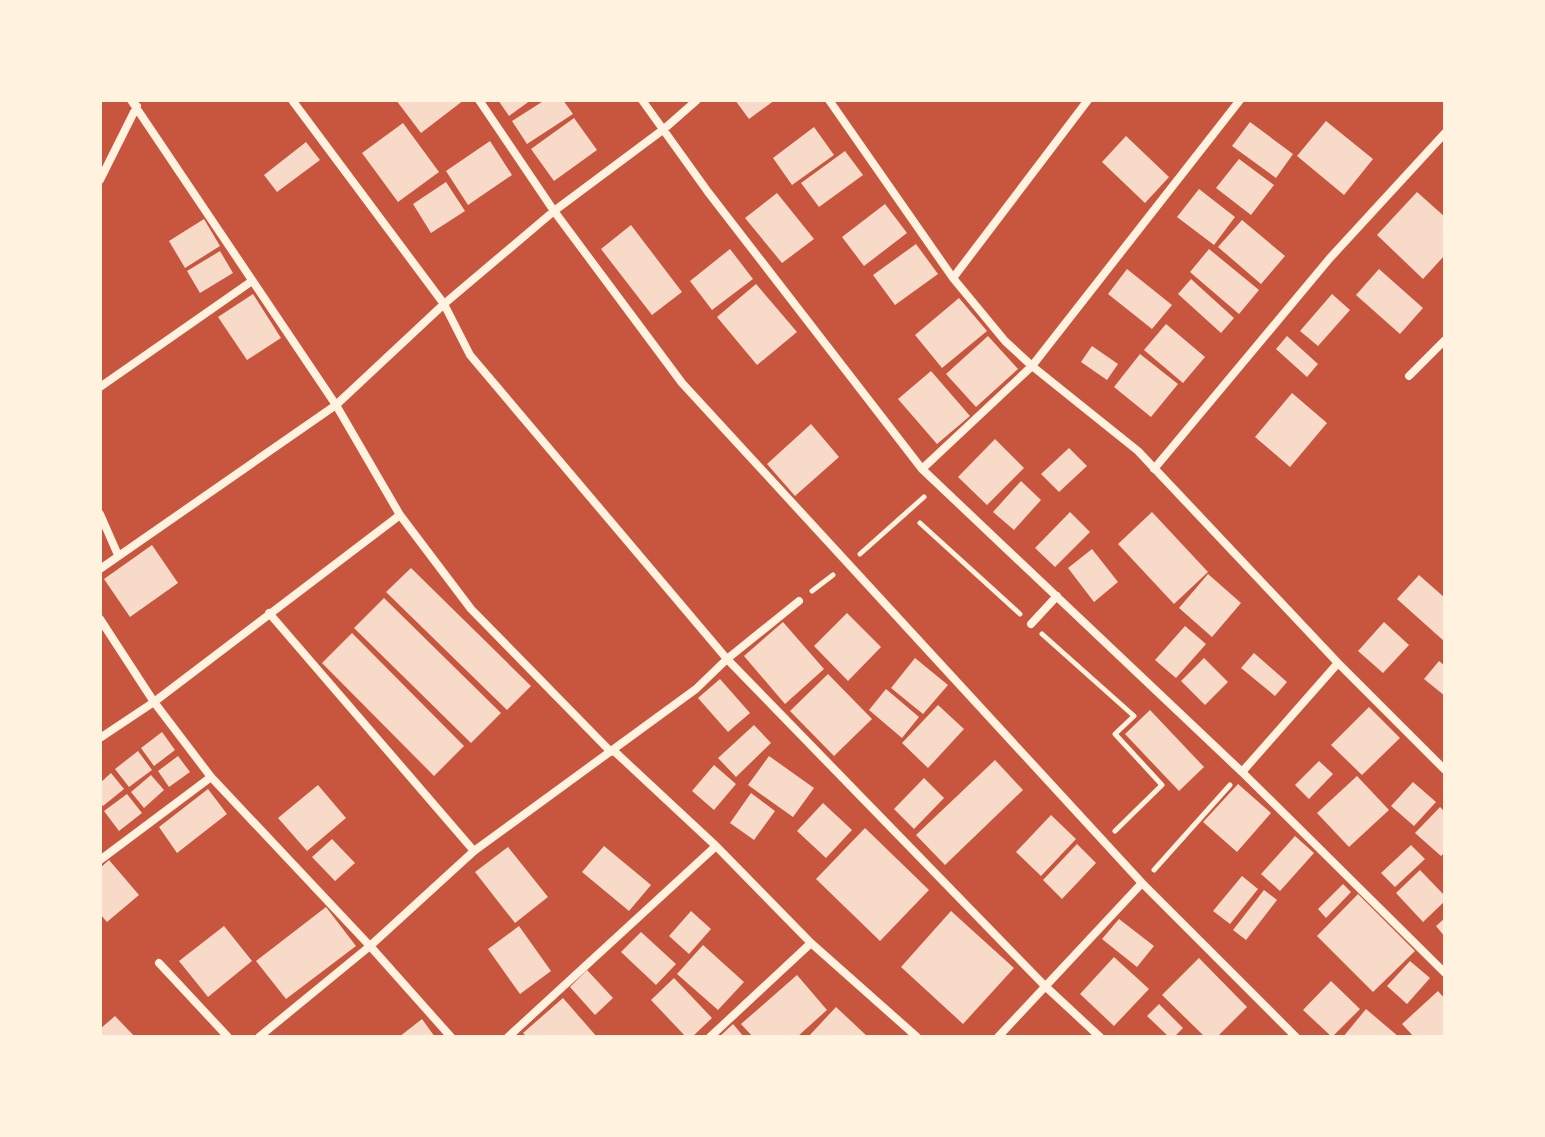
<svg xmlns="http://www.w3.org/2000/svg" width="1545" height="1137" font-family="Mulish,sans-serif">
<rect width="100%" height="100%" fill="#c8553d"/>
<path fill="#f7dbc8" d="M396 100H464L421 133Z
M498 100H531L509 116Z
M545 100H563L573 114 527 144 512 121Z
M735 100H775L749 119Z
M574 118 597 150 554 181 531 149Z
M1326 121 1373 159 1344 195 1297 156Z
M1250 122 1293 154 1276 178 1232 146Z
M403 123 439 172 398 202 362 153Z
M814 127 834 155 792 185 773 158Z
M1126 136 1169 177 1145 203 1102 162Z
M490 141 512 175 468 205 446 171Z
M306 142 320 160 277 192 264 175Z
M845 151 863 175 819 207 801 183Z
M1239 159 1274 185 1251 215 1216 188Z
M446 182 465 211 431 233 413 204Z
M1199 189 1235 217 1214 245 1177 217Z
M1417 192 1445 217V255L1423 279 1377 235Z
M777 193 814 239 782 263 745 218Z
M885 204 907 233 864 266 842 237Z
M204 219 220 246 185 268 169 241Z
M1242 220 1285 256 1261 284 1218 247Z
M631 225 682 292 652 315 601 249Z
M916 244 938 274 895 305 873 275Z
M730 249 753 279 712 310 690 281Z
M1209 249 1259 290 1239 314 1190 272Z
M220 251 233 273 200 293 187 271Z
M1127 269 1172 305 1152 329 1108 294Z
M1379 269 1423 308 1400 334 1356 295Z
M1191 279 1234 318 1221 333 1178 294Z
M756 284 797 332 757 365 717 317Z
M253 294 281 338 247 360 218 317Z
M1332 294 1350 310 1318 346 1300 331Z
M959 298 987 331 942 368 915 335Z
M1166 324 1205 357 1183 383 1144 350Z
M988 336 1018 369 976 407 946 374Z
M1287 336 1318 364 1307 377 1276 349Z
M1092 346 1118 364 1107 380 1081 362Z
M1140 354 1178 384 1151 417 1114 387Z
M931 371 970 416 937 444 898 399Z
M1292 393 1327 423 1290 467 1255 437Z
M811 424 839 457 795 496 767 464Z
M995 439 1024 468 987 505 958 477Z
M1069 448 1087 466 1059 492 1041 474Z
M1021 481 1041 500 1014 530 993 512Z
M1070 512 1090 532 1055 567 1035 548Z
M1152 512 1208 572 1174 604 1118 544Z
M152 545 178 583 130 617 104 579Z
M1092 549 1118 582 1094 602 1068 568Z
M411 568 531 686 507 710 386 592Z
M1208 574 1241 603 1212 637 1179 608Z
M1419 575 1445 598V642L1397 599Z
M384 598 501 713 471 743 354 628Z
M847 613 881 647 848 681 814 646Z
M783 622 824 669 785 704 744 656Z
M1384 622 1409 645 1383 673 1358 651Z
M1185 626 1206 644 1176 678 1155 660Z
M352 633 464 746 434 776 322 663Z
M1254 653 1287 682 1275 696 1241 668Z
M915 658 948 685 923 714 891 688Z
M1204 658 1228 682 1205 705 1181 681Z
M1439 661 1445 666V696L1424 679Z
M828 674 872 719 834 756 790 711Z
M720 679 750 713 728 732 698 698Z
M886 689 919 717 902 738 869 710Z
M938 705 964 729 928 768 902 743Z
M1369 707 1400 738 1362 775 1331 745Z
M1150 710 1204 767 1179 791 1125 734Z
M754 725 771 743 736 777 718 758Z
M162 732 175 750 154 766 141 748Z
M138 751 152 770 129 787 115 769Z
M178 756 190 772 169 787 158 771Z
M769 756 814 788 793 817 748 785Z
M995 760 1023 790 945 865 916 835Z
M1319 761 1333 774 1309 799 1295 785Z
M714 765 736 784 714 810 692 791Z
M111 773 124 789 103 806 100 802V783Z
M151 775 164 790 144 808 131 792Z
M1357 776 1389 810 1349 847 1317 813Z
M924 778 944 798 914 829 894 809Z
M1413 782 1436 802 1414 826 1391 806Z
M1238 784 1271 813 1237 852 1203 822Z
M318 785 346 818 307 851 278 818Z
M208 789 227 814 177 853 159 827Z
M751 793 775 811 754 840 730 823Z
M127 794 142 813 119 831 104 811Z
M823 803 852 830 826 858 797 831Z
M1440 807 1445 812V852L1441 856 1415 833Z
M1051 815 1076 839 1041 876 1016 852Z
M865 828 929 890 880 941 816 879Z
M1295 836 1314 853 1280 891 1261 874Z
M332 839 355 863 335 881 312 857Z
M1077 844 1096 863 1062 899 1043 880Z
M1411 845 1425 859 1395 887 1381 873Z
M604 846 651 885 629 911 582 872Z
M508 847 548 897 515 923 475 872Z
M109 860 139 895 107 922 100 914V868Z
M1420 870 1445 896V901L1423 922 1396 893Z
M1242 876 1258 889 1230 924 1213 911Z
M1343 884 1351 892 1326 918 1318 909Z
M1264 890 1277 900 1246 940 1233 930Z
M1358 894 1415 951 1373 992 1317 936Z
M326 907 356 946 286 999 256 961Z
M691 911 711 929 689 954 669 936Z
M951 911 1014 968 963 1024 901 967Z
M1445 918V937L1436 926Z
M1119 919 1154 946 1137 967 1102 939Z
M224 926 252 961 208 997 179 961Z
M519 926 551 971 520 994 488 949Z
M641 932 676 964 656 985 621 952Z
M703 945 744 982 718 1010 677 974Z
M1114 957 1149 989 1114 1026 1080 994Z
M1199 958 1247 1007 1217 1037H1205L1162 995Z
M1410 961 1430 978 1407 1004 1387 986Z
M587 970 613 998 595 1015 570 987Z
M797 975 827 1010 797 1037H753L741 1024Z
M674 978 712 1018 692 1037H686L651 1000Z
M1331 981 1360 1009 1332 1037 1303 1010Z
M1438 991 1445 999V1037H1414L1402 1024Z
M563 998 597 1037H527L523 1033Z
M1159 1004 1183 1028 1174 1037H1169L1147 1016Z
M836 1007 868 1037H808Z
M1366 1009 1399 1037H1343Z
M115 1016 135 1037H100V1029Z
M422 1019 435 1037H399Z
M733 1024 744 1037H719Z"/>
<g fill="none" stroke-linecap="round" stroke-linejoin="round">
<path stroke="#fff3e0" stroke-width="5" d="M920 523 1020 614
M860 554 924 497
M812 591 833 575
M1042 634 1134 716 1115 734 1162 785 1115 831
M1154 870 1230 785"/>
<path stroke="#fff3e0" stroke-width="8" d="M131 100 336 405 400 515 471 609 611 752
M292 100 444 304 470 355 727 659 1045 986 1100 1037
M479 100 554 211 682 383 1142 883 1296 1037
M642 100 708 192 922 469 1242 772 1445 973
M829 100 953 278 1005 341 1032 366 1138 451 1338 663 1445 770
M100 180 137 106
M953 278 1088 100
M1409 376 1445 340
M100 387 252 281
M922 469 1032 366 1240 100
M1154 469 1330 258 1445 133
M100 514 118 555
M100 569 336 405 444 304 554 211 664 129 697 100
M269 613 474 851
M100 619 154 702 211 777 370 946 451 1037
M1031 624 1057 596
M100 738 154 702 400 515
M613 750 716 846 811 943 917 1037
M1242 772 1338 663
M100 860 211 777
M159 963 228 1037
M259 1037 370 946 474 851 696 689 727 659 799 601
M508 1037 716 846
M710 1037 811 943
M998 1037 1142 883"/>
</g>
<rect width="1545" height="1137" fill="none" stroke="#fff3e0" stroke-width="204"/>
</svg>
